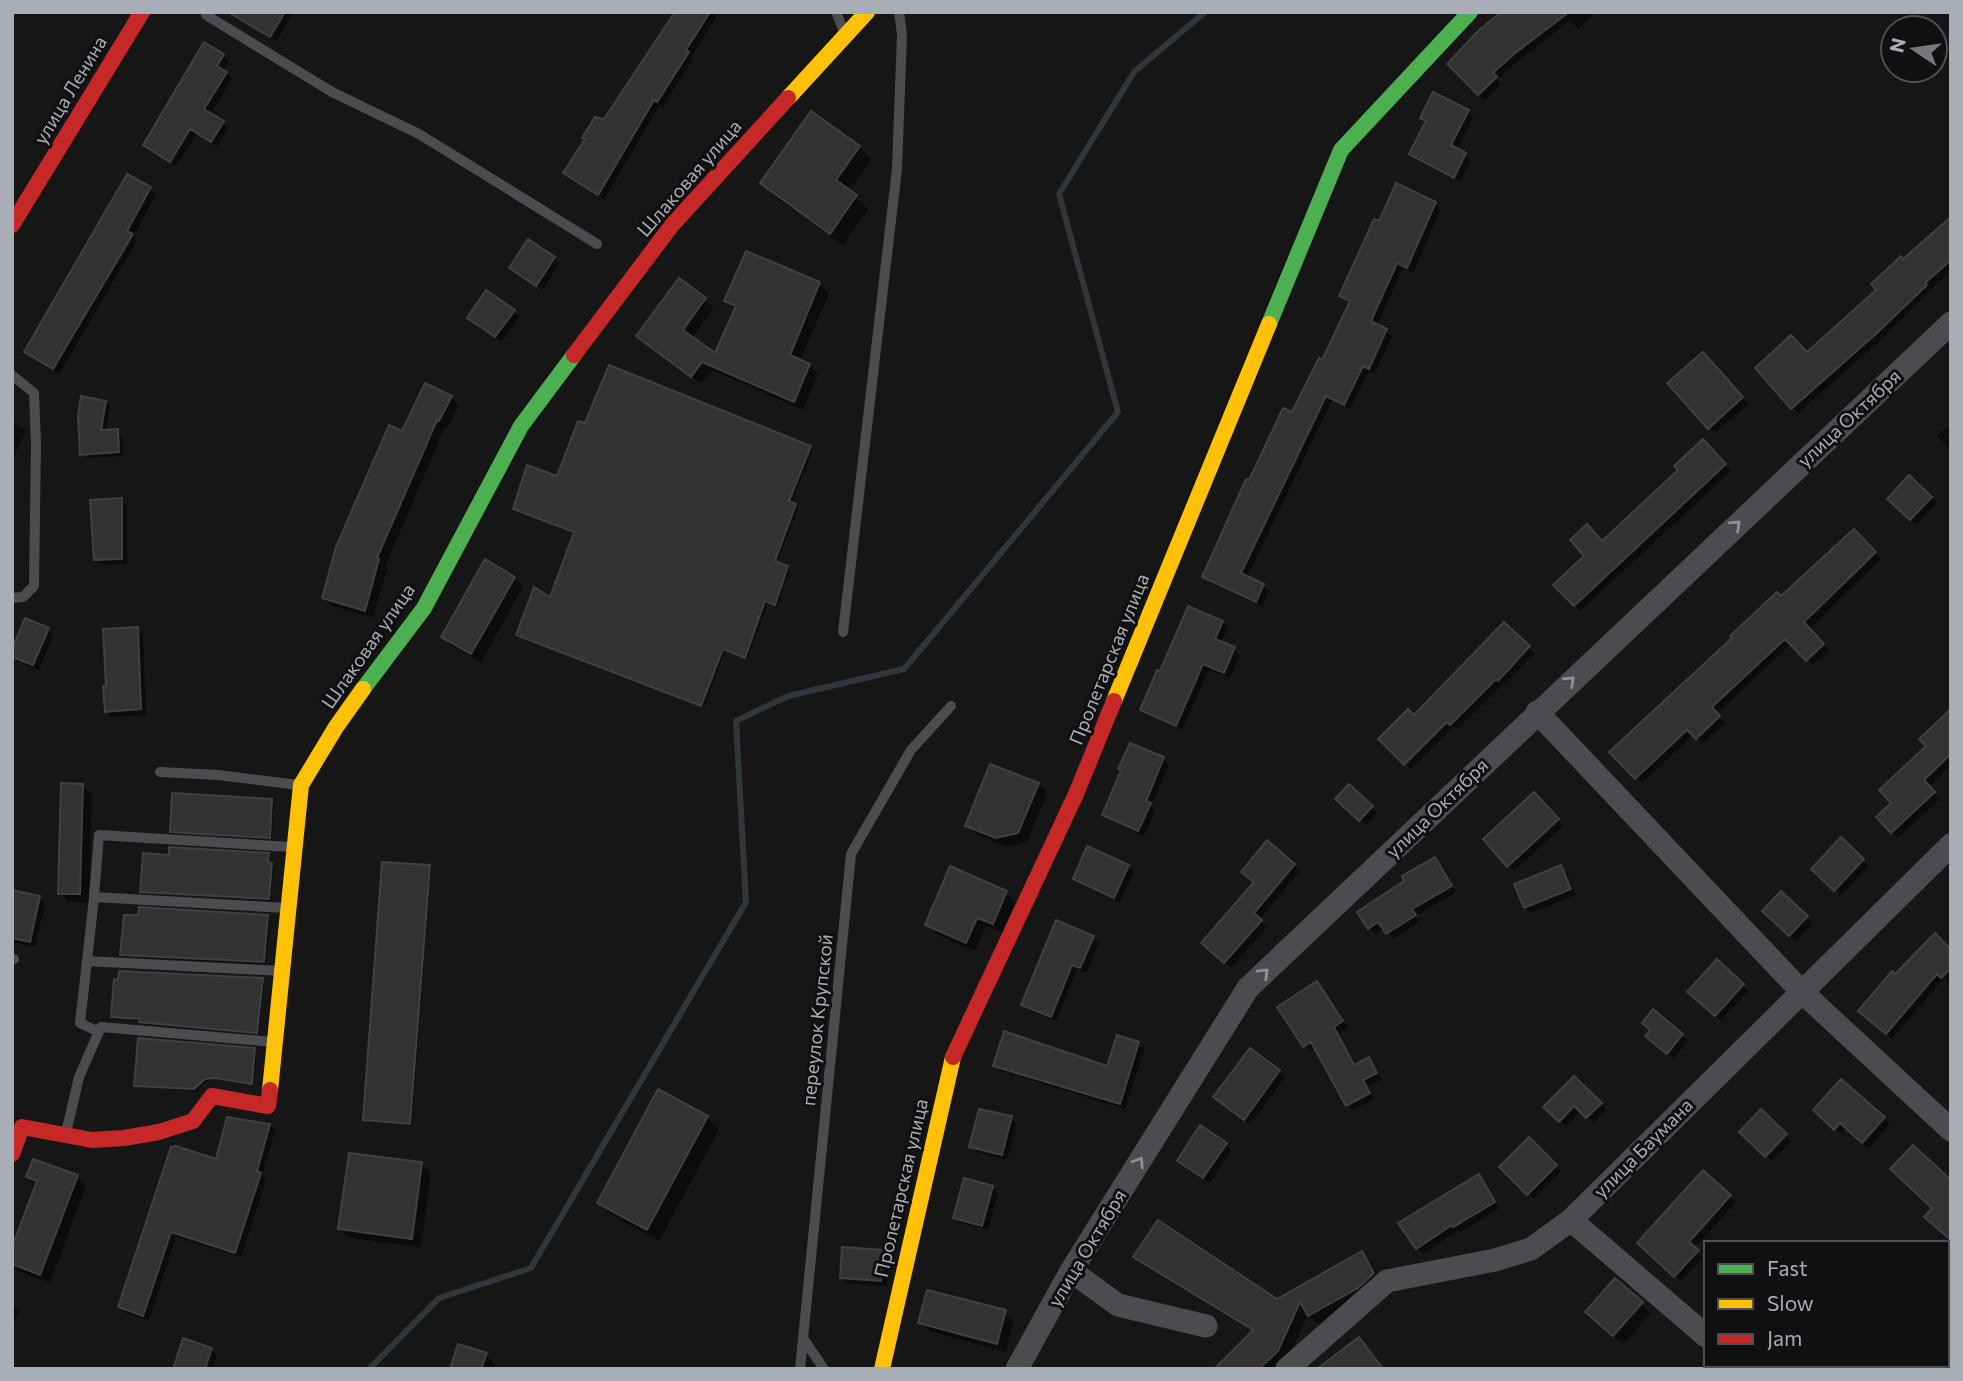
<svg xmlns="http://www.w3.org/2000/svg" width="1963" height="1381" font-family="Commissioner,sans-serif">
<rect width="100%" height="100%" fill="#161616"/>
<path fill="#0007" d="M230 12H294L276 42Z
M676 12H719L691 57 693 59 663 106 660 104 604 200 566 173 605 121Z
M1502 12H1590L1593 15 1578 29 1570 21 1520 59 1500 77 1488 66 1485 68 1501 84 1485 100 1449 64Z
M223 56 229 61 223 71 232 79 210 115 228 128 217 147 197 134 176 166 145 144Z
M1468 112 1473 117 1457 150 1471 160 1460 182 1416 159 1411 154 1427 123 1422 118Z
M859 147 871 160 849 191 868 209 843 245 774 196 762 183Z
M150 189 156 194 133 237 137 241 59 374 32 358 26 352Z
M1435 203 1441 209 1413 273 1403 268 1377 326 1392 336 1375 373 1369 371 1350 409 1332 400 1247 578 1263 585 1269 591 1262 607 1210 582 1204 576 1250 482 1323 362 1351 303 1341 295 1379 223Z
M1951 228V270L1883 338 1798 413 1757 369 1807 354 1878 290 1904 261Z
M746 253 819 284 829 293 800 361 809 365 818 374 803 410 712 370 701 384 638 336 679 280 714 308 692 338 716 356 736 310 726 300Z
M554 258 559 264 542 290 517 273Z
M513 311 519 317 502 342 475 323Z
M1708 360 1748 404 1715 433 1709 428Z
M450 397 459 405 447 428 445 427 385 567 387 569 373 618 332 606 324 598 402 433Z
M106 402 110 407 106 432 117 431 122 436 123 456 87 458 82 454Z
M12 421 26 431 12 461Z
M1951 424V452L1937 435Z
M1703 441 1731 471 1580 611 1556 585 1681 471Z
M810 447 813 449 791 504 798 508 777 563 790 570 777 606 768 603 747 659 725 651 704 707 518 634 551 599 576 532 515 509 558 479Z
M1910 478 1937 503 1917 524 1890 499Z
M121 500 127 506V564L101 565 95 559Z
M1854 531 1881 559 1809 629 1829 650 1812 665 1792 643 1716 714 1725 723 1703 743 1694 734 1642 783 1612 752Z
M514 578 523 587 481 662 452 646 443 637Z
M1222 622 1228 628 1221 643 1234 649 1240 655 1230 678 1209 669 1182 730 1148 715 1142 709Z
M1504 624 1534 653 1505 685 1503 684 1457 729 1454 726 1411 769 1380 739 1414 717Z
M137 629 143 635 146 715 112 717 107 711 108 687Z
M48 630 53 636 39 670 17 661 12 656Z
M1951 722V765L1929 787 1940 799 1898 838 1878 817 1893 803Z
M1131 745 1163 759 1169 765 1151 806 1155 810 1144 836 1110 820 1104 815 1123 771Z
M1038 784 1047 793 1027 842 1007 847 977 835 968 826Z
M82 786 92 795 89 903 69 902 60 893Z
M1349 786 1377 813 1366 825 1337 799Z
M1534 794 1563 826 1514 871 1485 839Z
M271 801 274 803 272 839 174 833 172 831Z
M1841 840 1868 866 1841 895 1814 869Z
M268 855 271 858 270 864 274 867 271 901 144 893 142 891 170 857Z
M1434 859 1456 892 1416 916 1420 921 1394 939 1384 928 1375 934 1370 928 1407 881Z
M1294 865 1300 871 1259 920 1267 927 1231 968 1209 948 1256 883Z
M1128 866 1134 872 1120 902 1081 884 1075 878Z
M429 867 431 869 412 1126 367 1122 364 1120Z
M1561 867 1567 873 1576 895 1531 913 1525 907Z
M12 892 39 898 45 904 35 947 12 942Z
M1006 893 1015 902 1002 932 986 926 975 951 936 934 927 925Z
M1781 893 1813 923 1796 941 1765 911Z
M267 917 270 919 266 964 124 957 122 954Z
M1093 937 1099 943 1086 973 1077 969 1056 1021 1029 1010 1023 1004Z
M1951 952V979L1947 982 1944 978 1892 1039 1866 1017 1895 976Z
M262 980 264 982 259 1034 144 1024 140 1021 115 1019 112 1017 120 981Z
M1317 983 1348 1027 1338 1034 1356 1066 1369 1059 1382 1079 1368 1087 1374 1099 1353 1110 1347 1105 1316 1048 1310 1052 1305 1046 1279 1008Z
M1743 985 1748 991 1721 1021 1695 997Z
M1653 1011 1688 1041 1673 1059 1653 1041Z
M1138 1043 1144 1049 1125 1109 1001 1071 995 1065 1108 1068Z
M255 1050 257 1052 254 1086 218 1080 207 1081 197 1091 138 1087 136 1085Z
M1250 1050 1285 1077 1250 1124 1221 1103Z
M1574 1078 1606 1109 1593 1123 1581 1111 1566 1126 1546 1107Z
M1841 1082 1890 1124 1869 1148 1847 1128 1841 1134 1815 1110Z
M1761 1112 1791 1141 1772 1161 1742 1132Z
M707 1117 719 1130 659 1241 611 1215 599 1203Z
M1011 1118 1017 1124 1007 1160 977 1152 971 1146Z
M269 1125 275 1131 262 1176 266 1180 241 1257 176 1237 149 1320 125 1313 120 1307 217 1161Z
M1529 1139 1561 1171 1534 1199 1502 1167Z
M1225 1144 1231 1150 1210 1183 1179 1160Z
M422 1164 431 1173 421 1247 349 1238 340 1229Z
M1703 1173 1736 1202 1694 1249 1703 1257 1681 1281 1639 1243Z
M29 1177H77L86 1186 50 1283 18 1271 12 1265V1252L37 1185Z
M1479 1177 1500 1208 1460 1232 1459 1230 1423 1254 1417 1248Z
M992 1187 998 1193 988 1230 961 1223 955 1217Z
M883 1251 889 1257 887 1286 847 1283 842 1277Z
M1362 1254 1371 1263 1382 1283 1367 1297 1319 1324 1308 1314 1287 1360 1278 1369H1217L1254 1332 1145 1266 1136 1257 1277 1301Z
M1615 1280 1651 1313 1623 1344 1597 1321Z
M12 1305 19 1311 12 1326Z
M1005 1312 1014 1321 1006 1352 929 1331 920 1322Z
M211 1349 217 1355 212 1369H175Z
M486 1355 495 1364 493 1369H452Z
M1767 1365H1810L1814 1369H1771Z"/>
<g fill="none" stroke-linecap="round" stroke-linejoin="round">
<path stroke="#2f373c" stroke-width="6" d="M369 1369 439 1298 531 1268 746 902 736 721 788 696 904 669 1118 412 1059 194 1134 72 1205 12"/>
</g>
<path fill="#323233" stroke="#3f4042" stroke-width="2" d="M228 12H285L270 37Z
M675 12H710L686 50 689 52 657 102 654 100 598 195 563 173 585 139 582 138 595 117 604 119Z
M1501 12H1569L1515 53 1493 73 1497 77 1478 95 1447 64 1479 30Z
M204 42 224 54 217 66 227 72 204 109 224 121 211 142 190 129 170 162 143 145Z
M1433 92 1469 110 1451 145 1466 153 1454 178 1409 154 1426 121 1420 118Z
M811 111 860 146 836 180 857 195 830 234 760 183Z
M127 174 151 187 127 231 133 234 53 369 24 352Z
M1396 183 1436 202 1407 268 1397 263 1371 321 1387 329 1369 369 1363 366 1344 405 1326 396 1241 573 1264 584 1256 602 1202 577 1246 479 1249 480 1283 408 1292 412 1319 358 1322 360 1350 301 1339 296 1374 219 1379 221Z
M1951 217V260L1925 283 1927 285 1878 332 1791 409 1755 368 1791 335 1807 352 1876 290 1871 284 1901 256 1903 259Z
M528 239 555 257 536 286 509 268Z
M746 251 820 282 790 355 810 364 794 402 702 362 691 377 636 336 679 278 706 298 683 330 715 353 736 306 724 301Z
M486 290 515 310 495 337 467 318Z
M1703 352 1743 397 1708 429 1667 383Z
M609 365 811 446 789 501 796 504 775 561 788 566 775 605 765 601 745 658 723 649 701 706 516 635 534 587 550 597 574 532 513 509 527 465 557 476 578 421 585 423Z
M425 383 452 396 439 421 437 420 377 558 379 559 365 611 322 598 336 547 389 425 402 431Z
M81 396 106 401 101 430 118 429 119 452 80 455 78 416Z
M1703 439 1726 464 1574 606 1553 585 1584 556 1570 540 1587 524 1602 541 1678 470 1674 466Z
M1909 475 1932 497 1910 520 1887 499Z
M122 498V559L94 560 90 500Z
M1854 529 1876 552 1804 622 1824 644 1806 661 1785 639 1712 707 1720 716 1696 739 1687 730 1635 779 1609 752 1732 638 1730 636 1777 592 1781 596Z
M485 559 515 577 471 654 441 637Z
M1188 606 1223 621 1215 639 1235 647 1224 673 1203 664 1176 726 1140 710 1157 670 1160 671Z
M25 618 49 628 33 665 12 657V649Z
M1504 622 1530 646 1498 681 1496 679 1450 725 1447 722 1404 765 1378 739 1408 709 1414 715Z
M138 627 141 709 105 712 103 686H106L103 629Z
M1951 709V754L1924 780 1935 792 1891 833 1876 817 1891 803 1879 790 1926 746 1919 739Z
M1130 743 1164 757 1146 801 1151 803 1138 831 1102 815 1121 770 1118 769Z
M990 764 1039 783 1018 833 996 838 965 826Z
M61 783 83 784 80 894H58Z
M1349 784 1373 806 1359 821 1335 799Z
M1534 792 1559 819 1507 867 1483 839Z
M172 793 272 799 270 838 170 832Z
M1841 837 1864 859 1834 891 1811 869Z
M1267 840 1295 864 1254 913 1262 920 1224 963 1201 943 1254 882 1241 872Z
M1087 846 1129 865 1114 898 1073 879Z
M169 847 269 853 268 862 272 863 269 899 140 892 143 853 169 855Z
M1435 857 1452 886 1412 909 1416 915 1386 934 1378 922 1368 929 1357 912 1404 881 1402 876Z
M382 862 430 865 410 1124 363 1120Z
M1561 865 1571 889 1524 908 1514 884Z
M950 866 1007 891 993 924 977 918 966 943 925 925Z
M12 890 40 896 30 942 12 938Z
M1781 891 1808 916 1789 936 1762 911Z
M139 907 268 915 264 962 120 955 124 915H138Z
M1056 920 1094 936 1080 968 1072 965 1051 1017 1021 1005Z
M1935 933 1951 950V968L1941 978 1937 974 1886 1034 1858 1011 1892 971 1895 974Z
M1717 959 1744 984 1715 1016 1687 992Z
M119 971 263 978 257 1033 139 1022 140 1019 111 1017 114 979 118 980Z
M1317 981 1343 1021 1334 1027 1354 1065 1369 1057 1377 1073 1363 1080 1370 1093 1346 1106 1311 1042 1303 1047 1277 1007Z
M1653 1009 1683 1034 1667 1054 1645 1036 1650 1030 1642 1023Z
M1004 1031 1107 1066 1117 1035 1139 1042 1120 1104 993 1066Z
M138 1038 255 1048 252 1084 215 1078 205 1079 194 1089 134 1086Z
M1250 1048 1280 1070 1244 1120 1213 1097Z
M1574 1076 1602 1103 1586 1118 1574 1106 1559 1122 1543 1107Z
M1841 1079 1885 1117 1862 1143 1840 1123 1834 1130 1813 1110Z
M658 1089 708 1116 647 1230 597 1203Z
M979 1109 1012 1116 1002 1155 969 1147Z
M1761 1109 1787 1134 1765 1157 1739 1132Z
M227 1117 270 1124 257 1171 261 1173 235 1253 171 1232 143 1316 118 1307 171 1147 176 1146 216 1159Z
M1200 1125 1227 1143 1203 1178 1177 1161Z
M1529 1137 1557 1165 1527 1195 1499 1167Z
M1913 1145 1951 1180V1240L1924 1217 1932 1208 1890 1169Z
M349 1153 422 1162 412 1239 338 1229Z
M33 1159 78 1175 40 1275 12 1264V1247L37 1181 26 1177Z
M1703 1170 1731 1195 1689 1242 1699 1250 1674 1277 1637 1243Z
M1479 1174 1495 1202 1453 1227 1452 1225 1416 1249 1398 1223Z
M964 1178 993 1186 982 1226 953 1218Z
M1158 1220 1277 1299 1362 1251 1374 1273 1358 1288 1308 1316 1300 1302 1278 1351 1259 1369H1214L1253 1330 1133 1257Z
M842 1247 884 1250 881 1281 840 1278Z
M1615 1278 1643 1302 1613 1336 1585 1312Z
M927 1290 1006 1310 997 1344 918 1323Z
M1359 1337 1383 1369H1317Z
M183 1338 212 1348 205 1369H173Z
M458 1344 487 1353 481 1369H450Z"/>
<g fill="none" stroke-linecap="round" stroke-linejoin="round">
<path stroke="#4b4c4f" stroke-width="10" d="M836 12 844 32
M206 15 332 92 419 134 597 244
M12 375 34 393 36 444 34 586 23 597 12 598
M843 632 897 169 902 34 899 12
M160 772 218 775 298 785
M94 897 99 835 292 847
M12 959H14
M87 961 94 897 287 908
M99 1032 80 1023 87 961 281 971
M66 1133 79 1077 101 1027 273 1042
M803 1338 824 1369
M800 1369 851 854 911 750 951 706"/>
<path stroke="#4b4c4f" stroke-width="23" d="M1537 712 1802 992 1951 1130
M1571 1220 1706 1336
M1071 1271 1118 1305 1206 1326
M1740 1365 1744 1369
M1017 1369 1071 1271 1248 988 1951 323
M1287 1369 1387 1281 1495 1260 1531 1249 1571 1220 1951 845"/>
<path stroke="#4caf50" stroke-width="16" d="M1269 324 1341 150 1470 12
M363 689 424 608 521 426 574 355"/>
<path stroke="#ffc107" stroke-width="16" d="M788 98 867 12
M1114 701 1269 324
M270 1090 301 785 336 727 363 689
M882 1369 953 1057"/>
<path stroke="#c62828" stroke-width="16" d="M12 225 142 12
M574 355 672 225 788 98
M953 1057 1076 794 1114 701
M12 1154 22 1127 92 1140 124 1138 159 1132 193 1121 212 1096 268 1106 270 1090"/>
</g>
<defs><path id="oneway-chevron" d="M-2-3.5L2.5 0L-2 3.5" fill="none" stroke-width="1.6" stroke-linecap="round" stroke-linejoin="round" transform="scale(1.75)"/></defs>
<g stroke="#8d9096">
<use href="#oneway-chevron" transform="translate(1736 525) rotate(-43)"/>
<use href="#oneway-chevron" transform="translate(1570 681) rotate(-43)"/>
<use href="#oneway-chevron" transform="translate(1264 973) rotate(-44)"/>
<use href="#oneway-chevron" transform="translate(1139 1162) rotate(-58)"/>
</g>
<g text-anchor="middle" stroke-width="6" stroke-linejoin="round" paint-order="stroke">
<g font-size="19" fill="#a9adb5" stroke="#101012">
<text transform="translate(70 90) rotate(-59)" y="7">улица Ленина</text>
<text transform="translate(689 178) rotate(-49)" y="7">Шлаковая улица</text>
<text transform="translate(1849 418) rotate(-43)" y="7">улица Октября</text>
<text transform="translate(368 646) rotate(-55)" y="7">Шлаковая улица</text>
<text transform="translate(1109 659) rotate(-68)" y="7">Пролетарская улица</text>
<text transform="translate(1437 808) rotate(-44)" y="7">улица Октября</text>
<text transform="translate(817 1020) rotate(-84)" y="7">переулок Крупской</text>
<text transform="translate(1643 1148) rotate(-45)" y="7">улица Баумана</text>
<text transform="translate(901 1188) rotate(-77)" y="7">Пролетарская улица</text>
<text transform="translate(1087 1248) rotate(-59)" y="7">улица Октября</text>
</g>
</g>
<rect width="1963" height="1381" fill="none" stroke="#a9adb5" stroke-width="28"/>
<rect x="1704" y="1241" width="245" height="126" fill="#101012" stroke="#4d4f53" stroke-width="2"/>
<rect x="1718" y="1264" width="35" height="10" fill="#4caf50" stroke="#4d4f53" stroke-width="2"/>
<text x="1767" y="1276" font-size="21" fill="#a9adb5">Fast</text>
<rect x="1718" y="1299" width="35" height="10" fill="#ffc107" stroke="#4d4f53" stroke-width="2"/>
<text x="1767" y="1311" font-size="21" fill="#a9adb5">Slow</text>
<rect x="1718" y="1334" width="35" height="10" fill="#c62828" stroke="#4d4f53" stroke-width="2"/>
<text x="1767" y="1346" font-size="21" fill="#a9adb5">Jam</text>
<g transform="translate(1914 49) rotate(283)"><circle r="33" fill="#101012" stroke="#4d4f53" stroke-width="2"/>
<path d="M0-5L12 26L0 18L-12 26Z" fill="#76787d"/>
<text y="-10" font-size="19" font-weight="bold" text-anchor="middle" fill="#a9adb5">N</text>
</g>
</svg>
